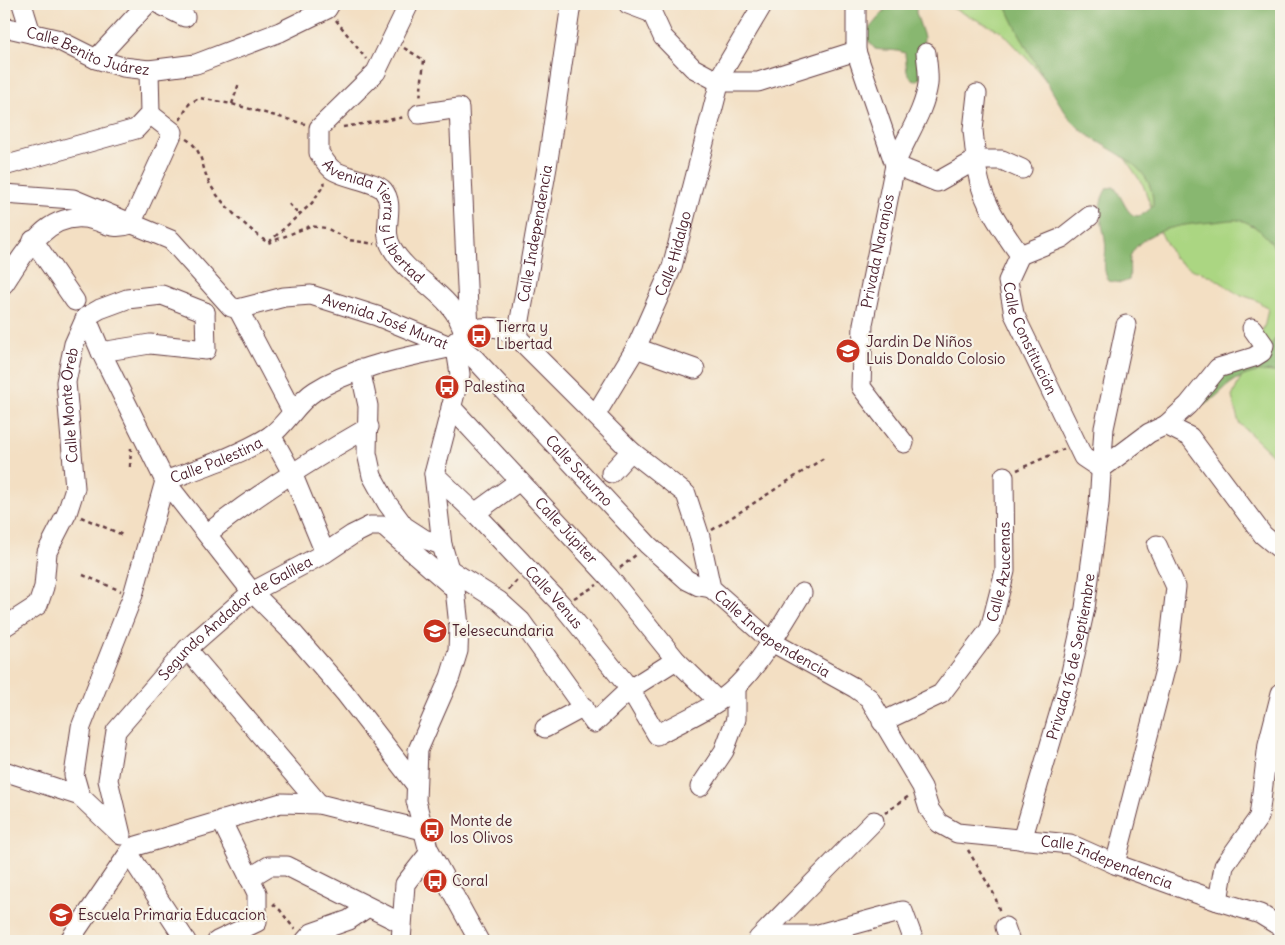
<svg xmlns="http://www.w3.org/2000/svg" width="1285" height="945" font-family="Delius,sans-serif">
<rect width="100%" height="100%" fill="#f7f3e8"/>
<filter id="ink" filterUnits="userSpaceOnUse"><feTurbulence type="fractalNoise" baseFrequency=".02" numOctaves="2"/><feDisplacementMap in="SourceGraphic" scale="10" xChannelSelector="R" yChannelSelector="G"/><feConvolveMatrix kernelMatrix="1 2 1 2 8 2 1 2 1" color-interpolation-filters="sRGB"/></filter>
<filter id="wash" filterUnits="userSpaceOnUse"><feTurbulence type="fractalNoise" baseFrequency=".0096" numOctaves="4" result="noise"/><feDisplacementMap in="SourceGraphic" scale="20" xChannelSelector="R" yChannelSelector="G"/><feGaussianBlur stdDeviation="1.12" result="paint"/><feColorMatrix in="noise" values="0 0 0 0 0 0 0 0 0 0 0 0 0 0 0 0 0 1.4 0 .05"/><feComposite in="paint" operator="in"/></filter>
<g filter="url(#wash)">
<rect width="100%" height="100%" fill="#f3dfc3"/>
<path fill="#abd682" stroke="#7a7a56" d="M944 4H1281V505L1274 506 1273 482 1277 459 1239 423 1232 397 1265 324 1268 308 1256 300 1236 293 1213 277 1191 269 1174 258 1160 231 1143 185 1112 139 1071 111 1034 66 1002 32Z"/>
<path fill="#88b770" stroke="#696b4e" d="M890 4H916V13L924 37 921 78 916 81 912 80 907 72 905 53C894 49 886 51 875 49L866 38 868 30Z
M1005 4H1281V263C1276 246 1264 231 1248 223 1237 217 1226 221 1214 222 1188 224 1149 227 1133 251 1127 259 1131 270 1129 280L1121 283 1109 281C1100 268 1108 255 1105 240 1102 220 1095 207 1107 188L1114 187C1127 203 1129 231 1153 206 1155 161 1105 152 1079 128 1065 115 1056 97 1046 81 1031 56 1017 31 1005 4Z
M1281 325V374C1261 367 1238 375 1223 390 1216 396 1209 404 1200 405 1203 398 1207 385 1213 380 1241 358 1268 365 1281 325Z"/>
</g>
<g filter="url(#ink)">
<g fill="none" stroke-linecap="round" stroke-linejoin="round">
<defs>
<g id="minor">
<path d="M22 4 31 33"/>
<path d="M159 4 185 17"/>
<path id="s1" d="M409 4 376 72 319 128V153C323 158 328 167 333 170 345 178 375 181 383 190 397 207 380 229 392 248 411 281 455 294 464 334"/>
<path d="M628 4 652 13 663 37 693 68 719 82H758L856 51"/>
<path id="s2" d="M856 4V51L895 165 937 182 976 160C978 197 999 225 1020 255L1008 281 1014 314 1083 457 1101 469 1149 433 1166 425 1190 437 1263 535 1281 550"/>
<path id="s3" d="M4 27 56 39 96 59 123 67 149 70 150 114 136 129 4 166"/>
<path d="M96 59 147 4"/>
<path d="M149 70 196 64 280 32 327 9 330 4"/>
<path d="M977 94 973 130 976 160H1002L1022 169"/>
<path d="M419 114 459 108 469 331"/>
<path id="s4" d="M4 194 73 199 171 240 231 307 238 309 284 297 311 295 377 316 452 347 457 355 460 374 434 474 442 545 455 589 459 626 458 651 450 677 418 750 416 801 428 848 479 941"/>
<path d="M33 240 75 301"/>
<path d="M1020 255 1062 238 1090 216"/>
<path d="M4 284C22 257 43 215 83 218 103 219 109 232 131 224L173 132 150 114"/>
<path d="M238 309 292 411"/>
<path d="M86 317 101 352 165 481 252 592 293 633 345 693 416 785"/>
<path id="s5" d="M517 337 547 167 571 4"/>
<path id="s6" d="M455 342 475 359 648 545 687 580 699 586 711 588"/>
<path id="s7" d="M452 347C461 331 484 324 502 329 507 331 512 335 517 337L631 451 686 494 700 537 711 588 772 642 855 688 869 698 922 787 929 809 939 823 957 833 1070 844 1115 864 1218 901 1260 914 1281 927"/>
<path d="M636 348 695 369"/>
<path d="M101 352 150 344 206 350 205 312"/>
<path d="M360 369 368 406 367 453 372 476 387 503 404 526 424 539 442 545"/>
<path id="s8" d="M451 407 609 577 676 660 718 701"/>
<path id="s9" d="M596 414 636 348 672 267 722 73 763 4"/>
<path d="M1166 425 1188 405 1218 368 1254 357 1262 352 1264 345 1252 328"/>
<path d="M271 435 292 473 325 553"/>
<path id="s10" d="M904 443 861 387 863 324 895 165C905 138 924 113 928 84 929 74 927 63 926 53"/>
<path d="M611 473 631 451"/>
<path id="s11" d="M434 474 475 513 561 604 630 689 657 735C683 720 715 708 736 687 763 660 782 625 802 593"/>
<path d="M475 513 519 481"/>
<path d="M208 533C259 493 313 459 369 427"/>
<path d="M449 569 499 601 521 621 594 723 630 689 676 660"/>
<path id="s12" d="M4 627 38 605 44 587 47 552 67 513 75 488 66 382 74 344 86 317 100 309 127 299 162 295 205 312"/>
<path d="M187 649 319 804"/>
<path id="s13" d="M882 722 941 694 990 629 1005 571 1004 476"/>
<path d="M545 728 584 707"/>
<path d="M4 771 80 796 120 834"/>
<path d="M700 787 724 751 736 719V687"/>
<path id="s14" d="M80 796 74 775 81 727 133 595 165 481C200 468 238 456 270 436 287 424 297 402 315 391 357 365 406 358 452 347"/>
<path id="s15" d="M121 835 108 780 116 731 187 649 252 592 325 553 352 535 370 526H383L455 589"/>
<path id="s16" d="M1022 840 1070 677 1085 608 1099 504 1104 428 1126 325"/>
<path d="M129 854 186 941"/>
<path d="M1115 864 1168 658 1176 587 1157 545"/>
<path d="M249 878 269 866H287L401 923"/>
<path d="M1218 901 1224 866 1259 817 1268 744 1281 693"/>
<path d="M1005 927 1010 941"/>
<path d="M763 935H815L903 911 914 941"/>
<path d="M758 939 874 821"/>
<path d="M69 941 133 847 281 803 319 804 423 830"/>
<path d="M217 941 257 922V893L221 820"/>
<path d="M305 941 312 933 349 920 368 907"/>
<path d="M401 941 405 884 430 852"/>
</g>
</defs>
<use href="#minor" stroke="#633c42" stroke-width="21"/>
<path stroke="#633c42" stroke-width="2.5" stroke-dasharray="4 4" stroke-linecap="butt" d="M336 20 366 59
M404 48 424 60 420 99
M232 104 239 83
M180 120 189 104 199 98 232 104 305 124
M343 127 406 117
M186 139C204 149 201 170 211 186 222 205 250 230 268 243L310 226 326 228 349 240 375 244
M289 204 299 215
M269 242 312 203 325 183
M130 467 131 448
M1017 470 1064 449
M81 517 125 536
M712 530 824 458
M620 568 637 554
M83 575 121 591
M509 590 518 579
M574 598 597 585
M885 813 909 796
M968 850 995 896 1000 913
M273 904 280 910 295 930"/>
<use href="#minor" stroke="#fff" stroke-width="19"/>
</g>
</g>
<defs>
<symbol id="bus-disc" viewBox="-11 -11 22 22"><circle r="9.5" fill="#c8321e" stroke="#f7f3e8"/><path d="M-5-6H5V4H4V6H2V4H-2V6H-4V4H-5ZM-3.5-4V0h7V-4ZM-3.5 1.2v1.5H-2V1.2ZM2 1.2v1.5H3.5V1.2Z" fill="#fff"/></symbol>
<symbol id="school-disc" viewBox="-11 -11 22 22"><circle r="9.5" fill="#c8321e" stroke="#f7f3e8"/><path d="M0-5L7-2L0 1L-7-2ZM-4 1L0 2.5L4 1V4Q0 6-4 4Z" fill="#fff"/></symbol>
</defs>
<g fill-rule="evenodd">
<use href="#bus-disc" x="465" y="322" width="28" height="28"/>
<use href="#school-disc" x="834" y="337" width="28" height="28"/>
<use href="#bus-disc" x="433" y="373" width="28" height="28"/>
<use href="#school-disc" x="421" y="617" width="28" height="28"/>
<use href="#bus-disc" x="418" y="816" width="28" height="28"/>
<use href="#bus-disc" x="421" y="867" width="28" height="28"/>
<use href="#school-disc" x="47" y="901" width="28" height="28"/>
</g>
<g text-anchor="middle" stroke-width="4.5" stroke-linejoin="round" paint-order="stroke">
<g font-size="15" fill="#4a1f2b" stroke="#f7f3e8">
<text dy="5" stroke="none"><textPath href="#s3" startOffset="88">Calle Benito Juárez</textPath></text>
<text dy="5" stroke="none"><textPath href="#s1" startOffset="276">Avenida Tierra y Libertad</textPath></text>
<text dy="5" stroke="none"><textPath href="#s5" startOffset="105">Calle Independencia</textPath></text>
<text dy="5" stroke="none"><textPath href="#s10" startOffset="208">Privada Naranjos</textPath></text>
<text dy="5" stroke="none"><textPath href="#s9" startOffset="179">Calle Hidalgo</textPath></text>
<text dy="5" stroke="none"><textPath href="#s4" startOffset="426">Avenida José Murat</textPath></text>
<text dy="5" stroke="none"><textPath href="#s2" startOffset="454">Calle Constitución</textPath></text>
<text dy="5" stroke="none"><textPath href="#s12" startOffset="248">Calle Monte Oreb</textPath></text>
<text dy="5" stroke="none"><textPath href="#s14" startOffset="386">Calle Palestina</textPath></text>
<text dy="5" stroke="none"><textPath href="#s6" startOffset="179">Calle Saturno</textPath></text>
<text dy="5" stroke="none"><textPath href="#s8" startOffset="169">Calle Júpiter</textPath></text>
<text dy="5" stroke="none"><textPath href="#s13" startOffset="205">Calle Azucenas</textPath></text>
<text dy="5" stroke="none"><textPath href="#s11" startOffset="172">Calle Venus</textPath></text>
<text dy="5" stroke="none"><textPath href="#s15" startOffset="272">Segundo Andador de Galilea</textPath></text>
<text dy="5" stroke="none"><textPath href="#s7" startOffset="479">Calle Independencia</textPath></text>
<text dy="5" stroke="none"><textPath href="#s16" startOffset="190">Privada 16 de Septiembre</textPath></text>
<text dy="5" stroke="none"><textPath href="#s7" startOffset="914">Calle Independencia</textPath></text>
</g>
<g font-size="15" fill="#4a1f2b" stroke="#f7f3e8" text-anchor="start">
<text x="496" y="332">Tierra y<tspan x="496" dy="17">Libertad</tspan></text>
<text x="866" y="347">Jardin De Niños<tspan x="866" dy="17">Luis Donaldo Colosio</tspan></text>
<text x="464" y="392">Palestina</text>
<text x="452" y="636">Telesecundaria</text>
<text x="450" y="826">Monte de<tspan x="450" dy="17">los Olivos</tspan></text>
<text x="452" y="886">Coral</text>
<text x="78" y="920">Escuela Primaria Educacion</text>
</g>
</g>
<rect width="1285" height="945" fill="none" stroke="#f7f3e8" stroke-width="20"/>
</svg>
